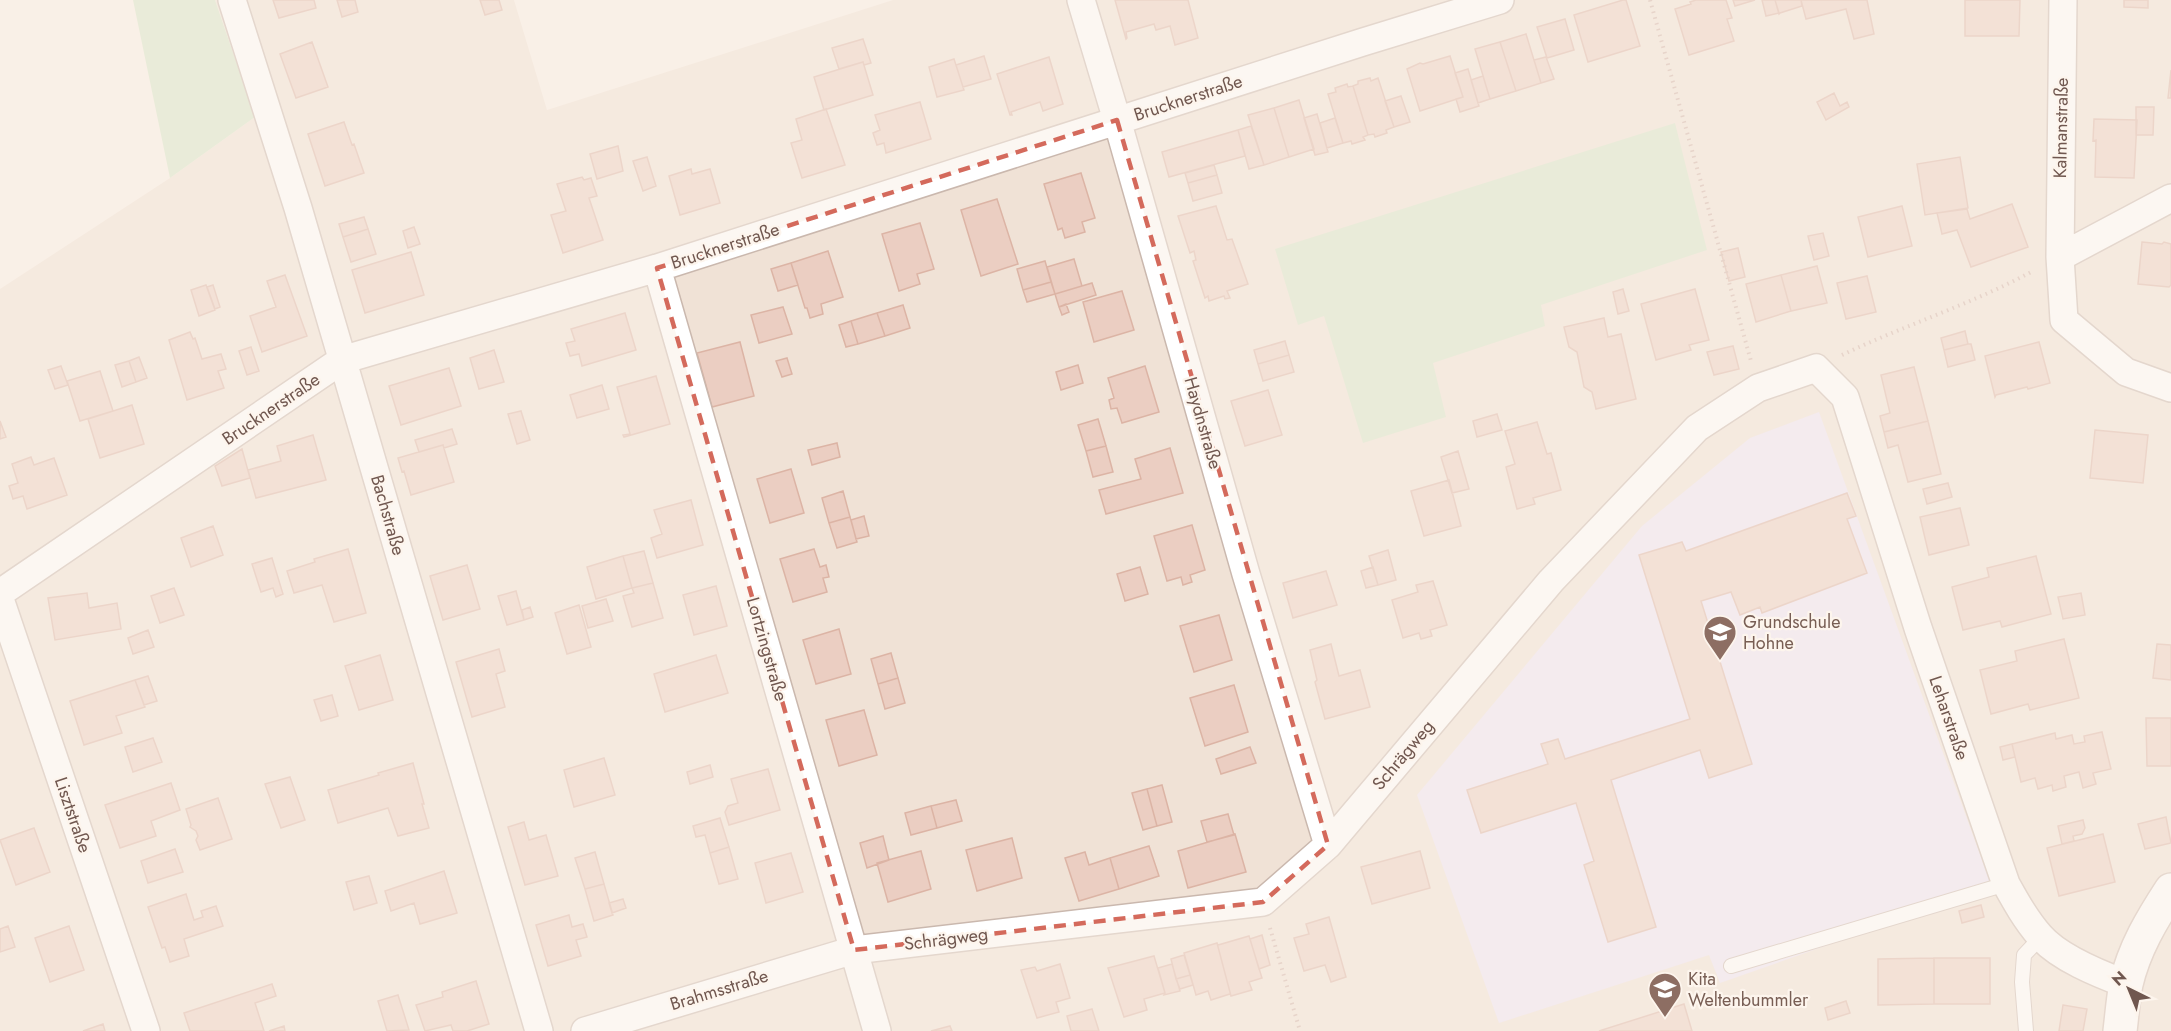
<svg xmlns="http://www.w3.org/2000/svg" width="2171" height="1031" font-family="Jost,sans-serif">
<rect width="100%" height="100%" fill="#f9f0e7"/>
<path fill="#f0e2d6" d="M215 0H514L547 110 893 0H2171V1031H0V289L170 178 255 117Z"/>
<path fill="#ede4f6" d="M1819 412 1994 893 1922 912 1720 983 1709 955 1499 1023 1417 795 1642 526 1750 438Z"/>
<path fill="#d6e5c7" d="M133 0H215L255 117 170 178Z
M1675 123 1707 250 1541 305 1545 326 1433 363 1446 417 1363 443 1324 316 1298 325 1275 249Z"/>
<path fill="#ebcec2" stroke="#dcb4a5" stroke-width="1.5" d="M273 0H314L316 8 279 18Z
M337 0H355L358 12 342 17Z
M480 0H499L502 10 485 15Z
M1115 0H1188L1198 38 1175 45 1170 26 1156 30 1154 24 1126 32 1127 38 1126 39Z
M1623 0H1626L1640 46 1588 62 1574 15Z
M1696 0H1726L1732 18 1727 19 1734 41 1689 55 1675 9 1691 4 1690 2Z
M1733 0H1755L1735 6Z
M1762 0H1775L1779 13 1766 16Z
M1775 0H1801L1802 6 1780 13 1779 14Z
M1801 0H1867L1874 34 1854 39 1846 9 1806 19Z
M1965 0H2020L2019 36H1965Z
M2124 0H2148V8L2124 7Z
M1565 19 1574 50 1547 58 1537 27Z
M1526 34 1541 83 1516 91 1500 42Z
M863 39 871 63 864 65 863 62 839 69 832 48Z
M312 42 328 87 296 98 280 54Z
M1500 42 1516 91 1490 99 1475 49Z
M984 56 991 79 963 87 956 65Z
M1450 56 1463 97 1420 111 1407 69 1420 63 1423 64Z
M1049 57 1063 104 1043 111 1040 102 1011 112 1012 115H1010L997 74Z
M1546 57 1554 79 1541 83 1534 60Z
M954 59 964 90 937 97 929 67Z
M863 62 873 95 824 110 814 77Z
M1468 69 1479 106 1460 112 1456 99 1463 97 1455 73Z
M2171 70V98H2168Z
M1483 76 1490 99 1478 103 1471 80Z
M1370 78 1371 81 1378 78 1394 127 1386 130 1387 133 1375 137 1374 134 1368 135 1353 86 1358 84V81Z
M1347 84 1348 87 1353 86 1368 135 1363 137 1365 140 1352 144 1351 141 1343 143 1328 94 1336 92 1335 88Z
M1834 93 1840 106 1847 102 1849 107 1826 120 1817 102Z
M1401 96 1410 122 1394 127 1385 101Z
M1299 100 1314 149 1289 157 1274 108Z
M920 102 931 139 886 153 884 143 877 145 873 133 880 130 875 115Z
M2136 107H2154L2153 135H2136Z
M1274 108 1289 157 1264 165 1248 115Z
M826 109 845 165 802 178 791 143 802 140 796 119Z
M1317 114 1328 152 1315 155 1304 118Z
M1335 118 1343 143 1327 148 1320 123Z
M2094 119 2137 120 2134 178 2095 177 2096 140 2093 141Z
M344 122 352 145 354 144 364 173 325 186 308 134Z
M1251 126 1264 165 1249 169 1238 130Z
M1238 130 1245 156 1169 177 1162 152Z
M618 146 623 171 597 179 590 154Z
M647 157 656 186 643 191 633 161Z
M1960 157 1968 208 1925 215 1917 164Z
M1214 165 1217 175 1188 183 1185 173Z
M691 169 692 174 710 169 720 203 680 215 669 176Z
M1081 173 1095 218 1082 222 1085 232 1065 238 1062 228 1058 230 1044 184Z
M1217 175 1222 193 1193 201 1188 183Z
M582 177 584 180 591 178 597 196 589 198 603 240 563 253 551 215 566 211 557 184Z
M997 199 1018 264 981 276 961 210Z
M2012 204 2028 247 1971 267 1957 230 1942 234 1937 213 1967 209 1970 219Z
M1216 206 1227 240 1232 239 1248 284 1227 291 1230 298 1225 299 1224 296 1209 301 1208 296 1205 298 1193 261 1196 260 1194 251 1190 253 1178 216Z
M1902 206 1912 246 1868 257 1858 217Z
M364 217 368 229 343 237 339 224Z
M920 223 934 269 917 274 920 284 899 291 882 234Z
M414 227 420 244 408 248 403 231Z
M368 229 376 254 351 262 343 237Z
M1823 233 1829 256 1814 260 1808 236Z
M2142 242 2162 244 2164 242 2171 244V285L2169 287 2138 284Z
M1738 248 1745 277 1729 281 1721 252Z
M828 251 843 297 821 304 823 314 810 318 807 308H805L791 263Z
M411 252 424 295 365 313 352 270Z
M1074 259 1082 286 1055 294 1047 267Z
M1045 261 1051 282 1023 290 1017 269Z
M791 263 798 285 778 291 771 269Z
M1817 266 1827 303 1791 311 1781 275Z
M285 275 307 336 262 352 250 316 276 307 267 281Z
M1781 275 1791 311 1756 322 1746 284Z
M1867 276 1876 312 1846 319 1837 283Z
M1051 282 1055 294 1027 302 1023 290Z
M1092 283 1096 295 1059 307 1055 294Z
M206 285 215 310 199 316 191 290Z
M213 285 220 307 215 309 207 287Z
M1623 289 1629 311 1618 314 1613 292Z
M1695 289 1709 340 1689 345 1691 350 1656 360 1641 304Z
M1122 291 1134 330 1094 342 1083 302Z
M1066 304 1069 312 1062 315 1059 307Z
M903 305 910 328 885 336 877 313Z
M783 307 792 334 759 343 751 315Z
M625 313 636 350 582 366 579 354 570 356 566 343 575 341 571 329Z
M877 313 885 336 858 344 851 321Z
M1604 318 1608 337 1621 334 1636 399 1596 409 1592 392 1584 387 1577 352 1569 347 1564 327Z
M851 321 858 344 846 347 839 325Z
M1965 331 1968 344 1944 350 1941 338Z
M190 332 193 339 195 338 202 359 221 354 226 369 218 371 224 388 187 400 169 340Z
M1285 341 1289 355 1258 364 1254 350Z
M740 342 754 396 712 407 697 353Z
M2039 342 2050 383 2028 389 2027 387 1996 395 1995 397 1985 356Z
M1968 344H1971L1975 360 1948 367 1944 350Z
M1733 346 1739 369 1714 375 1707 352Z
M251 347 259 371 247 375 239 351Z
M494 350 504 382 479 389 470 358Z
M1289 355 1294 372 1263 381 1258 364Z
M139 357 147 378 136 382 129 361Z
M787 358 792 374 782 377 776 361Z
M129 361 136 382 122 387 115 365Z
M1078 365 1083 383 1061 390 1056 372Z
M61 366 68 385 55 389 48 370Z
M1145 366 1159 412 1122 423 1117 408 1111 409 1109 400 1114 398 1108 378Z
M1914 367 1928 421 1884 432 1880 416 1890 413 1881 375Z
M449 368 461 406 401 425 389 386Z
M100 371 113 411 80 421 67 381Z
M656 376 670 424 624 437 623 435 630 434 617 387Z
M602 385 609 409 577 418 570 395Z
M1268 390 1282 435 1245 446 1231 401Z
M132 405 144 444 100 458 88 419Z
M521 411 530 440 517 444 508 414Z
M1497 414 1502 430 1477 437 1473 421Z
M1098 419 1106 446 1086 451 1078 425Z
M0 421 6 437 0 439Z
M1928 421 1941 474 1908 482 1898 445 1888 448 1884 432Z
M1537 422 1547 454 1551 453 1561 490 1533 498 1535 504 1517 509 1506 467 1515 464 1505 431Z
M452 429 457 444 444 448 443 445 419 452 415 440Z
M2095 430 2148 435 2143 483 2090 478Z
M313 435 326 480 256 498 248 470 281 461 277 446Z
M837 443 840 457 812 465 808 450Z
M443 445 454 482 411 495 404 471 402 472 398 458Z
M1106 446 1113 472 1093 477 1086 451Z
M1170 448 1183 493 1106 514 1099 490 1141 479 1135 459Z
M242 449 250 478 222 486 215 466Z
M1458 451 1469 489 1452 493 1441 457Z
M31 457 34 465 54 458 67 495 27 509 23 496 13 499 9 486 18 483 12 464Z
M791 469 804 513 770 523 757 479Z
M1449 480 1461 526 1424 536 1411 491Z
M1948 483 1952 497 1927 504 1923 489Z
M843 491 850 517 829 523 822 498Z
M1847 493 1856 516 1847 519 1867 573 1762 613 1760 607 1740 615 1731 592 1701 601 1752 764 1709 778 1700 750 1611 780 1656 927 1608 942 1584 865 1594 861 1576 803 1481 833 1467 790 1548 764 1541 744 1558 739 1565 759 1690 719 1639 555 1682 542 1686 551Z
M691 500 703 545 657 558 651 538 662 534 654 510Z
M1960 508 1969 545 1929 555 1920 517Z
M864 516 869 536 856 539 851 520Z
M850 517 857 542 837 548 829 523Z
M1192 525 1205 570 1190 575 1192 582 1183 585 1181 577 1167 581 1154 536Z
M213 526 223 555 191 567 181 538Z
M348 549 366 613 334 622 322 585 294 593 287 571 315 562 314 559Z
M814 549 820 567 826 565 829 577 823 578 827 592 793 602 780 559Z
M1388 550 1396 580 1378 585 1369 556Z
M644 551 653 583 632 588 623 556Z
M623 556 632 588 596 599 587 567Z
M2036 556 2051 614 2002 627 2000 621 1963 630 1952 587 1989 577 1987 568Z
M272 558 283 594 276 597 273 588 261 592 252 564Z
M467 565 480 609 443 620 430 576Z
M1140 567 1148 594 1125 601 1117 574Z
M1373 567 1378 585 1366 588 1361 571Z
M1326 571 1337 605 1293 618 1283 583Z
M1433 581 1447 625 1430 630 1432 636 1421 639 1419 633 1403 638 1392 600 1418 592 1416 585Z
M653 583 663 618 632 627 623 596 634 593 632 588Z
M716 586 727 626 694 635 683 595Z
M174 588 184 615 160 623 151 596Z
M516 591 524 620 507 625 498 596Z
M87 593 89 608 117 603 121 629 55 640 48 598Z
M2081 593 2085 615 2063 619 2058 597Z
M606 599 613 621 588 628 582 606Z
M579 605 591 647 567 654 555 613Z
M530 607 533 617 524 620 522 610Z
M1219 615 1232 660 1194 672 1180 626Z
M839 629 851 674 816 684 803 640Z
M148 630 154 647 133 654 128 638Z
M2064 639 2079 698 2030 710 2028 704 1991 714 1980 670 2017 661 2015 651Z
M1331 644 1339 676 1360 670 1370 707 1325 719 1315 682 1317 680 1310 650Z
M2157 644 2171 645V680L2153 678Z
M499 649 505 671 496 674 505 707 472 717 456 662Z
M891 653 898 678 878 684 871 659Z
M380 655 393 700 359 710 345 666Z
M716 655 728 693 665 712 654 674Z
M148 676 157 701 144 705 135 680Z
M898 678 905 703 885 709 878 684Z
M135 680 145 707 116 716 122 733 84 745 70 701Z
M1234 685 1248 732 1205 746 1190 698Z
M332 695 338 716 321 721 314 700Z
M864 710 877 755 839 766 826 720Z
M2146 718H2171V766H2147Z
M2102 732 2111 769 2093 773 2096 784 2083 788 2079 772 2064 776 2066 787 2053 791 2052 785 2038 789 2035 778 2021 782 2012 744 2055 733 2056 739 2072 735 2074 744 2085 742 2084 736Z
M153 738 162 762 133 772 125 747Z
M2012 744 2015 757 2003 760 2000 747Z
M1250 747 1256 763 1221 774 1216 759Z
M604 758 615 795 574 807 564 770Z
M413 763 424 804H422L429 828 398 836 388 808 338 823 328 790 379 775 378 773Z
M710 765 713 777 690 784 687 772Z
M768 769 780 810 729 825 725 812 728 806 738 803 731 779Z
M290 777 305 820 281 828 265 784Z
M171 783 180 810 151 821 156 836 120 848 105 805Z
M1162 785 1172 822 1157 826 1147 789Z
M1147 789 1157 826 1143 830 1132 793Z
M218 798 232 839 200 850 196 840 198 836 196 831 190 827 191 825 186 809Z
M956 800 962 821 937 828 931 806Z
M931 806 937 828 911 835 905 813Z
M1228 814 1234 835 1207 842 1201 821Z
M2166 817 2171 843 2145 849 2138 824Z
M720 818 729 847 710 853 705 835 696 837 693 826Z
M2083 820 2085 828 2082 834 2073 836 2074 841 2062 844 2058 826Z
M524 822 529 840 546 835 558 876 525 885 508 827Z
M34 828 50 872 16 885 0 840Z
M1235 834 1246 872 1188 888 1178 851Z
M2103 834 2115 882 2059 896 2047 848Z
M883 836 889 860 867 868 860 843Z
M1012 838 1022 878 977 891 966 850Z
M1149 846 1159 876 1119 889 1110 858Z
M729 847 738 879 719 884 710 853Z
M175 849 183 872 148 883 141 861Z
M921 851 931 889 888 902 877 863Z
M1420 851 1430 888 1372 904 1361 867Z
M595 852 604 884 585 889 575 858Z
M1085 852 1089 865 1110 858 1119 889 1079 901 1065 858Z
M791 853 803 892 766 903 755 863Z
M444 871 457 913 420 924 414 903 391 911 385 891Z
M369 876 377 903 354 910 346 882Z
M604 884 613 915 594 921 585 889Z
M186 894 194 920 203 917 201 911 216 906 223 926 184 939 189 956 170 962 165 947 162 948 148 907Z
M623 899 626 908 612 913 609 903Z
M1981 905 1984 917 1962 923 1959 911Z
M569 915 572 927 583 924 587 937 576 940 581 956 548 966 536 925Z
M1329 917 1346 977 1331 982 1325 965 1304 971 1294 938 1309 934 1306 924Z
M8 926 15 947 0 952V929Z
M69 926 84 970 50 982 35 938Z
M1262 935 1270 965 1259 969 1250 939Z
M1249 936 1262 978 1249 982 1252 990 1231 996 1217 943 1218 945Z
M1217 943 1231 996 1230 994 1211 1000 1208 991 1196 995 1184 953Z
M1184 955 1190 975 1176 979 1171 959Z
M1154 956 1165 993 1144 999 1147 1010 1124 1017 1108 968Z
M1934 958H1990V1004H1934Z
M1934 958V1004L1878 1005V959Z
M1060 964 1070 998 1056 1002 1059 1012 1037 1018 1021 970 1035 967 1037 971Z
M1172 964 1180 991 1164 995 1165 993 1158 968Z
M1190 975 1193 985 1180 989 1176 979Z
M476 981 489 1024 467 1031H453L451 1025 425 1031 416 1005 443 997 442 992Z
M272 984 276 996 255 1003 264 1031H190L184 1013Z
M398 995 409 1030 387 1031 378 1001Z
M1846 1001 1850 1013 1828 1020 1825 1008Z
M1684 1004 1692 1031H1599Z
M2063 1005 2087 1009 2083 1031H2059Z
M1092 1009 1099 1031H1071L1067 1016Z
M103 1024 105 1031H83Z
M284 1026 285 1031H269Z
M950 1026 952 1031H931Z"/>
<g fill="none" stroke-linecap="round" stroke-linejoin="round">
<defs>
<path id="lane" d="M1731 966 2006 884
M2026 1031 2022 982 2024 955 2041 937"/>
<path id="street" d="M232 0 298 208 539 1031
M1081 0 1117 120 1246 574 1328 845
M2063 0 2060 257 2064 320 2126 372 2171 388
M2060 257 2171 198
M657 268 877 1031
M0 593 342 360 657 268 1363 42 1500 0
M0 599 146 1031
M585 1031 854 950 1263 902 1328 845 1551 581 1697 428 1758 388 1816 368 1845 397 1918 628 2006 884C2016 902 2026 920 2040 936 2059 958 2099 974 2126 984"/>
<path id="secondary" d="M2120 1031C2122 1015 2123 999 2126 984 2134 949 2152 919 2171 890"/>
</defs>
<use href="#lane" stroke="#cab8ae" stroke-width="16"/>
<use href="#street" stroke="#cab8ae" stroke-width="30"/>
<use href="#secondary" stroke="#cebaaf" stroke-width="36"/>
<path stroke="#d0b2a6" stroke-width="4" stroke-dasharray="1.5 4.5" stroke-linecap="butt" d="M1650 0 1751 361
M1842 355C1905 325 1972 304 2033 271
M1270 928 1300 1031"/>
<use href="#lane" stroke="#fff" stroke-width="14"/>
<use href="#street" stroke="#fff" stroke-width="27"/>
<use href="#secondary" stroke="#fff" stroke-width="33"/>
</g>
<path d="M0 0H2171V1031H0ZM1117 120 1328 845 1263 902 854 950 657 268Z" fill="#f9f0e7" fill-opacity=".55" fill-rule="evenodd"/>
<path fill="none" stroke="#d46a5c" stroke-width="4.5" stroke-dasharray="12 8" stroke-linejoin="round" d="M1117 120 1328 845 1263 902 854 950 657 268Z"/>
<defs>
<symbol id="school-pin" viewBox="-11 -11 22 30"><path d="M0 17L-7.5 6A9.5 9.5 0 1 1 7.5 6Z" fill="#8d6e63" stroke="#fdf5ed"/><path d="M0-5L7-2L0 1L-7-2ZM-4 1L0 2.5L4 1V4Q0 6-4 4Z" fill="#fff"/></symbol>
</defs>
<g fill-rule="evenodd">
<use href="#school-pin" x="1701" y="613" width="38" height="52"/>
<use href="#school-pin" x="1646" y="970" width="38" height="52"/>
</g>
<g text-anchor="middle" stroke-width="4.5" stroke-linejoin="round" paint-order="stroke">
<g font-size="18" fill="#70574f" stroke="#fdf5ed">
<text transform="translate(1188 98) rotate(-18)" y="6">Brucknerstraße</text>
<text transform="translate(2061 128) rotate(-89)" y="6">Kalmanstraße</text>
<text transform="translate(725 246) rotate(-18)" y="6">Brucknerstraße</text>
<text transform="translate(271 409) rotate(-34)" y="6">Brucknerstraße</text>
<text transform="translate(1203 423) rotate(74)" y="6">Haydnstraße</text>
<text transform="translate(388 515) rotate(74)" y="6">Bachstraße</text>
<text transform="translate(767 649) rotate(74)" y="6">Lortzingstraße</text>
<text transform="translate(1949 718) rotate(71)" y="6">Leharstraße</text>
<text transform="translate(1403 755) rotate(-50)" y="6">Schrägweg</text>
<text transform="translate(73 815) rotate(71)" y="6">Lisztstraße</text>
<text transform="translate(946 939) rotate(-7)" y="6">Schrägweg</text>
<text transform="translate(719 990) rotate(-17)" y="6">Brahmsstraße</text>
</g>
<g font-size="18" fill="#785e54" stroke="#fdf5ed" text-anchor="start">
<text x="1743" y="628">Grundschule<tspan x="1743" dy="21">Hohne</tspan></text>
<text x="1688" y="985">Kita<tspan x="1688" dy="21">Weltenbummler</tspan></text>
</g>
</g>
<g transform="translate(2129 989) rotate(317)" stroke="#fdf5ed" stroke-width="4.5" paint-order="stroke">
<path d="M0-4.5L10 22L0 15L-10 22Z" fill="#70574f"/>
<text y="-9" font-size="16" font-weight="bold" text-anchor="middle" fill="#70574f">N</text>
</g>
</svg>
